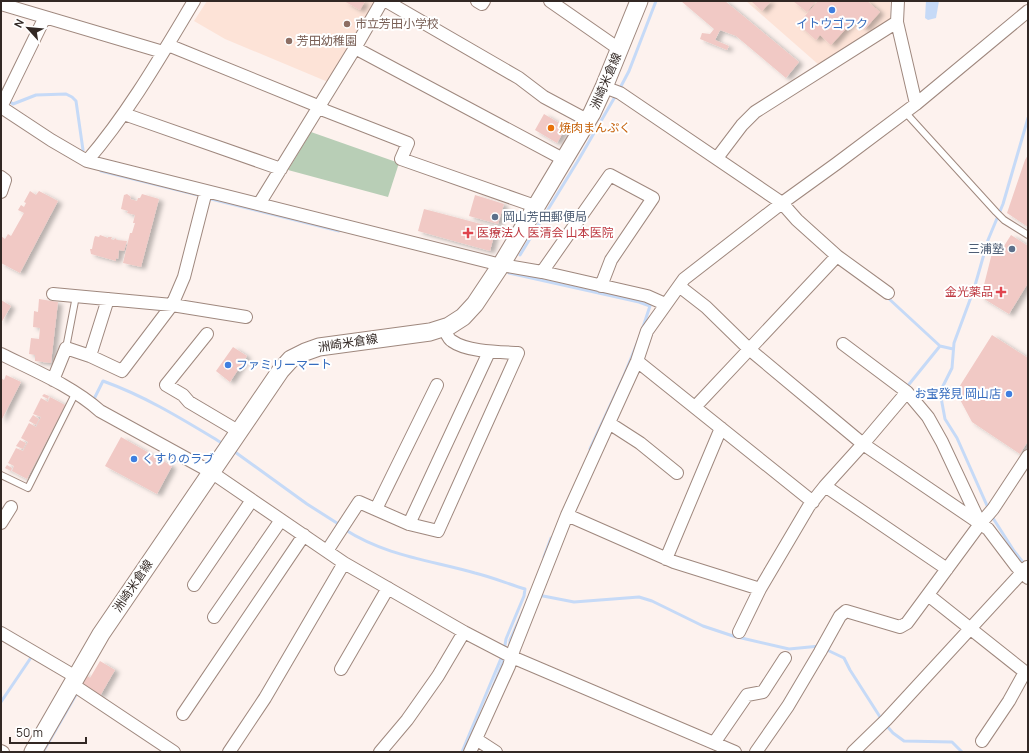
<svg xmlns="http://www.w3.org/2000/svg" width="1029" height="753" font-family="Manrope,'Noto Sans JP',sans-serif">
<defs>
<filter id="shadow"><feDropShadow dx="4.5" dy="2.5" stdDeviation="2" flood-color="#0004"/></filter>
</defs>
<rect width="100%" height="100%" fill="#fdf2ee"/>
<path fill="#fde3d7" d="M207 1H375L328 82 225 39 194 21Z
M746 1H890V20L819 65Z"/>
<path fill="#b8ceb6" d="M311 132 399 163 388 197 288 170Z"/>
<path fill="#c6daf7" d="M926 1H939L936 18 928 20 925 18Z"/>
<g fill="none" stroke-linecap="round" stroke-linejoin="round">
<path stroke="#c6daf7" stroke-width="3" d="M619 90 629 71 656 1
M7 100 13 104 36 95 66 94 72 97 76 101 83 150
M101 171 202 196
M207 198 339 231
M520 255 579 159 616 95
M509 273 639 302 650 306 642 330
M887 297 940 346
M906 388 940 346 953 349
M94 399 103 381C147 397 182 419 222 443
M590 449 623 378 638 341
M235 452 307 504 340 525
M989 510 957 438 945 419 940 392 952 368 954 343 974 289 988 240 1003 204 1028 118
M991 515 1014 551 1025 565
M344 529C386 556 429 560 475 573 492 577 508 584 525 589L524 596 506 639 504 651
M544 557 551 538
M538 595 574 602 639 597 652 601 703 626 733 636 789 649 820 646
M510 645V640L523 611
M825 649 844 658 850 670 882 720
M493 687 505 657
M1 702 32 656
M886 725 893 733 904 741 952 742 962 752
M43 752 77 693
M462 752 502 656"/>
</g>
<path fill="#f1c9c5" filter="url(#shadow)" d="M344 1H365L360 10Z
M681 1H725L799 62 786 78 736 36 720 30 715 40 729 46 727 50 700 39 702 33 710 34 714 29Z
M751 1H771L762 11Z
M793 1H816L807 12Z
M818 1H867L880 12 865 29 854 20 831 45 820 35 816 40 798 24Z
M544 114 566 127 557 143 535 130Z
M1028 155V227L1007 213 1025 160Z
M30 191 36 195 39 191 58 201 20 273 1 263V236L5 239 8 234 11 236 24 213 18 210 21 205 24 207 26 203 24 202Z
M127 194 131 197 130 199 137 201 138 198H140L142 194 159 199 141 267 123 263 130 233H132L135 223H133L135 215 127 213 128 211 121 209 124 195Z
M475 195 504 204 498 224 469 216Z
M424 209 496 228 490 251 418 231Z
M100 235 108 238V237H112L111 239 114 240 115 238 117 240 127 241 124 251 119 250 118 259 116 258V261L91 254 90 249H92L94 239 95 236 99 237Z
M1011 235 1028 246V283L1009 314 981 297 993 249 997 251 1001 244 1004 246Z
M39 299 58 302 51 363 35 361V355L29 354 31 338 39 339 40 328 33 327 34 311 38 312Z
M1 300 11 306 1 323Z
M992 335 1028 358V441L1020 454 972 422 956 392Z
M233 347 247 356 230 382 216 371Z
M6 375 21 382 1 421V378L4 380Z
M44 394 49 396 48 399 42 396Z
M50 397 65 405 27 479 12 471 14 466 8 463 16 448 23 451 28 442 21 438 29 423 36 427 41 417 33 414 41 398 48 402Z
M33 415 39 419 36 425 29 421Z
M121 437 172 466 157 494 105 466Z
M20 440 26 443 23 449 16 446Z
M7 465 12 468 11 471 5 468Z
M100 661 115 670 100 696 78 683 83 673 90 678Z"/>
<g fill="none" stroke-linecap="round" stroke-linejoin="round">
<defs>
<path id="lane" d="M905 112 996 212 1004 220 1028 235
M66 348 76 296
M1 475 28 488 76 392"/>
<path id="street" d="M386 1 519 78 544 97 587 120
M477 1 482 4 484 1
M550 1 619 49
M898 1 897 22 916 104
M1 4 163 52
M168 45 313 104 326 111 408 143 401 159 535 206
M355 48 563 159
M604 87 620 93 782 203 797 220 837 256 888 293
M1 107 51 140 87 161 501 265 542 272 647 296 665 304
M1 107 45 17
M124 114 281 169
M717 158 742 125 755 112 897 22
M87 161C129 112 161 56 194 1
M1 177 5 180 1 192
M259 204 355 48 382 1
M542 272 610 175 653 198 611 260 601 286
M679 286 706 307 749 349 863 444 988 529 1016 566 1028 578
M53 294 172 305 246 317
M207 334 166 385 183 395 189 402 238 431
M843 344 907 392 928 417 942 442 980 523
M1 354C35 371 72 386 100 411L211 472 344 563 464 632 512 657 735 752
M90 356 108 299
M637 361 813 502
M53 380 66 348 90 356 122 371 172 305 184 277 206 191
M695 407 837 256
M609 423 640 443 677 473
M825 486 947 569
M376 509 437 385
M567 515 674 562 760 589
M1 523 11 507
M409 524 489 352
M327 551 359 502 409 524 438 531 518 353C500 352 467 352 452 341 448 339 446 332 444 328
M666 559 721 428
M194 585 252 500
M928 595 1025 672 1009 701 982 741
M214 617 281 520
M739 632 760 589 809 506 825 486 863 444 907 392
M1 633 76 677
M341 669 388 588
M72 684 174 752
M183 714 304 535
M476 739 496 752
M714 743 747 695 763 692 785 658
M1 751 3 752
M229 752 265 698 344 563
M380 752 407 720 438 676 464 632
M470 752 509 666 514 649 567 515 637 361 647 331 679 286 684 279 782 203 836 164 916 104 1028 11
M756 752 788 706 820 652 840 616 846 611 900 627 907 623 980 524 993 509 1028 456
M853 752 886 720 1027 567"/>
<path id="secondary" d="M33 752 101 634 281 370 291 359 305 352 319 347 430 332 449 326 463 317 475 304 501 265 592 113 604 87 639 1"/>
</defs>
<use href="#lane" stroke="#9f887e" stroke-width="8"/>
<use href="#street" stroke="#9f887e" stroke-width="14"/>
<use href="#secondary" stroke="#9f887e" stroke-width="19"/>
<use href="#lane" stroke="#fff" stroke-width="6"/>
<use href="#street" stroke="#fff" stroke-width="12"/>
<use href="#secondary" stroke="#fff" stroke-width="17"/>
</g>
<g fill="#3f7fe0" stroke="#fff" stroke-width="1.5">
<circle cx="832" cy="10" r="4"/>
<circle cx="228" cy="365" r="4"/>
<circle cx="1009" cy="394" r="4"/>
<circle cx="134" cy="459" r="4"/>
</g>
<g fill="#8d6e63" stroke="#fff" stroke-width="1.5">
<circle cx="347" cy="24" r="4"/>
<circle cx="289" cy="41" r="4"/>
</g>
<circle fill="#e8710a" stroke="#fff" stroke-width="1.5" cx="551" cy="128" r="4"/>
<g fill="#5c6f8a" stroke="#fff" stroke-width="1.5">
<circle cx="495" cy="217" r="4"/>
<circle cx="1012" cy="249" r="4"/>
</g>
<g fill="#e0444e" stroke="#fff" stroke-width="1.5">
<path d="M466 227h4v4h4v4h-4v4h-4v-4h-4v-4h4z"/>
<path d="M999 286h4v4h4v4h-4v4h-4v-4h-4v-4h4z"/>
</g>
<g text-anchor="middle" stroke-width="4" stroke-linejoin="round" paint-order="stroke">
<g font-size="12" fill="#785e54" stroke="#fff" text-anchor="start">
<text x="355" y="28">市立芳田小学校</text>
<text x="297" y="45">芳田幼稚園</text>
</g>
<g font-size="12" fill="#366cbe" stroke="#fff" text-anchor="start">
<text x="832" y="28" text-anchor="middle">イトウゴフク</text>
<text x="236" y="369">ファミリーマート</text>
<text x="1001" y="398" text-anchor="end">お宝発見 岡山店</text>
<text x="142" y="463">くすりのラブ</text>
</g>
<g font-size="12" fill="#322824" stroke="#fff">
<text transform="translate(606 81) rotate(-67)" y="4">洲崎米倉線</text>
<text transform="translate(348 343) rotate(-9)" y="4">洲崎米倉線</text>
<text transform="translate(133 586) rotate(-56)" y="4">洲崎米倉線</text>
</g>
<g font-size="12" fill="#c56008" stroke="#fff" text-anchor="start">
<text x="559" y="132">焼肉まんぷく</text>
</g>
<g font-size="12" fill="#4e5e75" stroke="#fff" text-anchor="start">
<text x="503" y="221">岡山芳田郵便局</text>
<text x="1004" y="253" text-anchor="end">三浦塾</text>
</g>
<g font-size="12" fill="#be3a42" stroke="#fff" text-anchor="start">
<text x="477" y="237">医療法人 医清会 山本医院</text>
<text x="993" y="296" text-anchor="end">金光薬品</text>
</g>
</g>
<rect width="1029" height="753" fill="none" stroke="#322824" stroke-width="4"/>
<g transform="translate(28 28) rotate(297)" stroke="#ffffff" stroke-width="3" paint-order="stroke">
<path d="M0-3L7 15L0 10L-7 15Z" fill="#322824"/>
<text y="-6" font-size="11" font-weight="bold" text-anchor="middle" fill="#322824">N</text>
</g>
<path d="M10 737v6h76v-6" fill="none" stroke="#322824" stroke-width="2"/>
<text x="16" y="737" font-size="12" fill="#322824" stroke="#ffffff" stroke-width="3" paint-order="stroke">50 m</text>
</svg>
